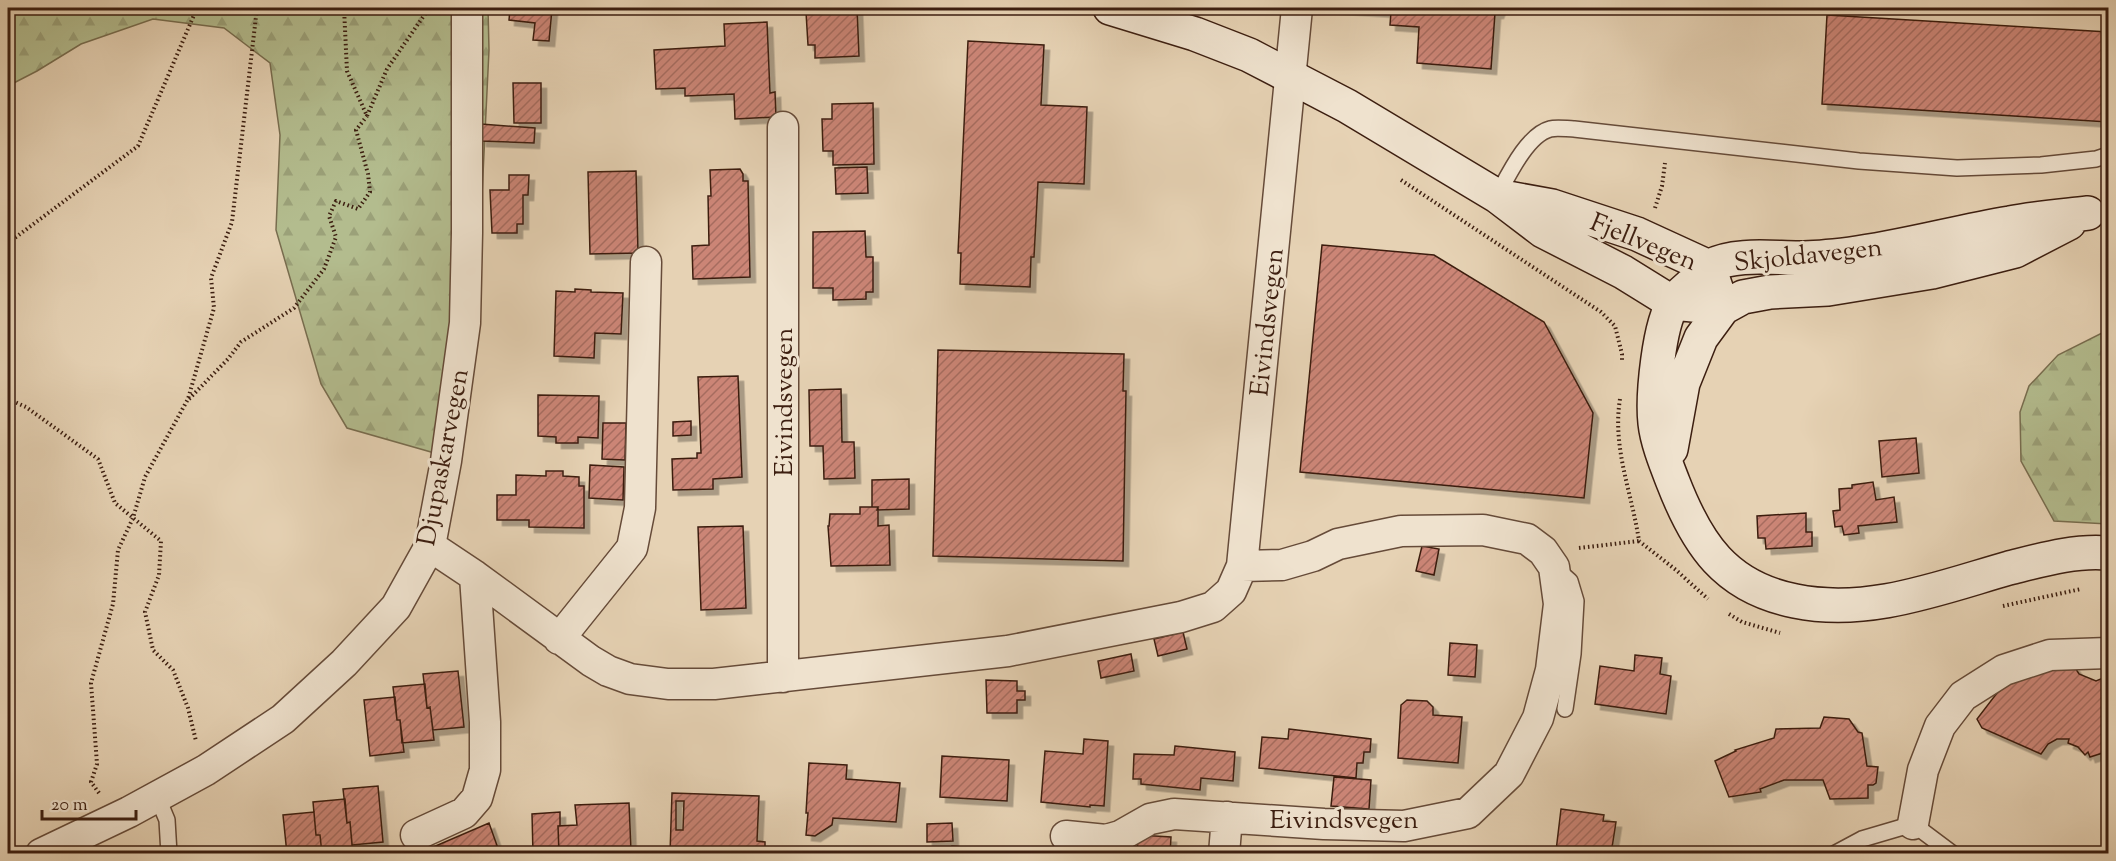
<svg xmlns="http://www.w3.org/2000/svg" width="2116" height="861" font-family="'Sorts Mill Goudy',serif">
<defs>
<pattern id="forest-firs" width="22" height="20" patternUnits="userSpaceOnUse" patternTransform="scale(1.5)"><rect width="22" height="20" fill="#b3bc8e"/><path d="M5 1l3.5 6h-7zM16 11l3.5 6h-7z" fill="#9ba179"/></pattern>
<pattern id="building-hatch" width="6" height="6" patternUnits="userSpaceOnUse" patternTransform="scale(1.5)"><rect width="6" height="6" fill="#cb8576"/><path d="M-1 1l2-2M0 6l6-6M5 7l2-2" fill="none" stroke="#a66c5f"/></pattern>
<filter id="shadow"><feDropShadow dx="5.5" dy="5.5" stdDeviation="0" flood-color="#0004"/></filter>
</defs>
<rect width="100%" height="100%" fill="#e6d2b4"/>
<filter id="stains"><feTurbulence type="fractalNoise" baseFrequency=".00333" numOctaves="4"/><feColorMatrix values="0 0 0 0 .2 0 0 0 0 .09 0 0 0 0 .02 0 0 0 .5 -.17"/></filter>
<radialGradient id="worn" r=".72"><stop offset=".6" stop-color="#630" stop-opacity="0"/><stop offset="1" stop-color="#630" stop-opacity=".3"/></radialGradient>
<path fill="url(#forest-firs)" stroke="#786d4f" stroke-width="1.5" d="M8 8H488L489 50 481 216 445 456 347 428 321 384 276 230 280 135 270 63 224 28 153 19 81 44 37 71 8 86Z
M2108 330V524L2054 521 2021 461 2020 412 2029 386 2058 355Z"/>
<path fill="url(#building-hatch)" stroke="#3c1e10" stroke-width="1.5" fill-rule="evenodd" filter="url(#shadow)" d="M537 8 552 9 549 41 533 40 535 23 509 20 510 9 536 12Z
M814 8H857L859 56 815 58V45H808L806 12H814Z
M1328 8H1500L1498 13H1495L1491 69 1417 63 1419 27 1390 25 1391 12Z
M1827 15 2108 32V122L1822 104Z
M767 22 770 93 775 92 776 117 735 119 734 94 685 96V88L656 89 654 50 725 46 724 24Z
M968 41 1044 45 1041 105 1087 107 1084 184 1038 182 1034 257H1031L1030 287 960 284 961 253H958Z
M513 83H541V123H514Z
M873 103 874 164 833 165V151H823L822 119H832V104Z
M481 124 535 128 534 143 481 141Z
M867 167 868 193 836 194 835 168Z
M740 169 743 174V181H748L750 277 693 279 692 246 709 245 708 196H711L710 170Z
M636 171 638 253 590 254 588 172Z
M509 175H529L528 195H523V224H517V233H492L490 190H509Z
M865 231 866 257H873V292H866V299L833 300V288H813V232Z
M1322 245 1434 255 1544 322 1593 413 1584 498 1300 472Z
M575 289 591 290V292L623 293 621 334 595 333 594 358 554 356 556 291 575 292Z
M938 350 1124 354 1123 391H1126L1123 561 933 556Z
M738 376 742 477 713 479V489L673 490 672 459 697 458V453H701L698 377Z
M841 389 842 442H854L855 478 824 479 823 446H810L809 390Z
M538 395 599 396 598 438 578 437V443H556V437L538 436Z
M691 421V435L673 436V422Z
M603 423H626L625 460 602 459Z
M1916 438 1919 473 1882 477 1879 441Z
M590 465 624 467 623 500 589 498Z
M546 471H563V476L579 477V486H584V528L529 527V520H497V495H516V475L546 476Z
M909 479V509L877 510 878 507H872V480Z
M1873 482 1876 500 1894 497 1897 522 1858 526 1859 533 1844 535 1842 526 1835 527 1833 511 1840 510 1839 489 1852 488V485Z
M860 507H878V526L889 525 890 565 831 566 828 526H829L830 514H860Z
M1806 513V532H1812V546L1766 549 1765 538H1758L1757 516Z
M743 526 746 608 701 610 698 527Z
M1422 546 1439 549 1434 575 1416 571Z
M1183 632 1187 649 1158 656 1154 639Z
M1450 643 1477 645 1475 677 1448 675Z
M1131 654 1134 671 1101 678 1098 661Z
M1635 655 1662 658 1660 674 1671 676 1666 714 1595 704 1600 666 1634 671Z
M2074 666 2079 674 2096 681 2108 676V758L2106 752 2090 757 2088 752 2085 755 2078 747 2068 743 2069 739H2057L2048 744 2041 754 1982 728 1977 719 2000 689 2038 668Z
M458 671 464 727 433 730 430 707 427 708 423 674Z
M986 680 1017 681V691H1025V700H1017V713H987Z
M425 684 427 708 430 707 434 740 402 743 400 720H397L393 687Z
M395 697 397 720H400L404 752 370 756 364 700Z
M1407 700 1427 701 1433 707V715L1462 717 1458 763 1398 758 1401 705Z
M1824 717 1849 719 1858 732 1862 733 1867 766 1878 767 1876 783 1873 785H1868V798L1830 799 1823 780H1784L1760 789 1761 792 1729 797 1715 761 1736 751 1735 750 1774 738 1776 729 1820 728Z
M1289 729 1371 739 1370 752H1364L1363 763H1357L1356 778 1259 768 1262 737 1288 739Z
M1084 739 1108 741 1104 806 1090 805V807L1041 802 1045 751 1083 754Z
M1175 746 1235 752 1233 781 1201 778 1200 790 1141 784V779H1133L1134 754 1174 755Z
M942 756 1009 760 1007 801 940 797Z
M809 763 847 765 846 779 900 783 896 822 833 818 832 825 815 836 806 835 808 813H806Z
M1334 777 1371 780 1369 809 1331 806Z
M378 786 383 842 352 845 350 822 347 823 343 789Z
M672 793 759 796 757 841 765 842V854H670ZM676 801H684L683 830H676Z
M345 799 347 823 350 822 353 854H322L320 835H316L313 802Z
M629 803 631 851 559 854 558 826 577 825 575 805Z
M1561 809 1604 815 1603 821 1616 822 1611 854H1572L1556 851Z
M314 812 316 835H320L322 854H287L283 815Z
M560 812V826H558L559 853 533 854 532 814Z
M489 823 500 854H417Z
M952 823 953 841 927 842V824Z
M1138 835 1171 837 1170 854H1137Z
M952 846 981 849V851L1010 854H952Z"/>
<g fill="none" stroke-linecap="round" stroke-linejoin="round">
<defs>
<path id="service" d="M1497 196C1508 176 1527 135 1550 129 1557 127 1567 129 1574 129L1859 161 1957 168 2041 165 2096 159 2108 155
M1561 573 1570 581 1576 601 1573 654 1565 709
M157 796 167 820 169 854
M1834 854 1862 839 1913 824 1953 854"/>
<path id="minor" d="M783 127V677
M430 546 475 576 591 661 608 671 630 679 668 684H714L1008 651 1181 617 1213 607 1231 591 1242 566 1297 8
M559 639 632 548 640 508 646 262
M1913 824 1923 770 1940 726 1963 696 2004 670 2050 655 2108 653
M416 835 464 813 477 798 485 770V722L475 576
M1066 836 1106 840 1120 836 1150 819 1174 814 1324 824 1404 826 1468 813 1509 774 1538 718 1551 670 1559 604 1554 567 1543 551 1527 539 1483 530 1401 531 1338 544 1313 556 1282 565 1242 566
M41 854 129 812 206 770 283 719 344 663 396 607 430 546 446 461 465 323 467 233V8
M1224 854 1227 817"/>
<path id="secondary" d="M1110 8 1195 34 1249 55 1347 106 1497 196 1543 231 1623 272 1673 303 1723 308 1709 267 1637 234 1552 206 1497 196
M2088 213C2062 216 2035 218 2010 223 1956 232 1904 247 1850 254 1833 256 1816 258 1799 258 1772 258 1735 253 1710 266 1704 270 1699 277 1694 282 1688 288 1679 294 1674 302 1659 323 1652 396 1655 423 1657 442 1666 464 1673 482 1697 544 1725 587 1795 601 1868 616 1939 588 2009 568 2041 560 2075 550 2108 553
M1671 449 1683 383 1701 338 1723 308 1743 297 1770 292 1828 289 1932 272 2015 251 2069 223"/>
</defs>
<use href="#service" stroke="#664b39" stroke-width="18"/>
<use href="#minor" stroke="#664b39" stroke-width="33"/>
<use href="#secondary" stroke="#3c1e10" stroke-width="36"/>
<path stroke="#3c1e10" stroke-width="4" stroke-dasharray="1.5 3" stroke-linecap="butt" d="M344 8 347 71 367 116 387 69 425 14 426 8
M1401 180 1601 312 1615 326 1622 354V361
M1655 208 1662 186 1665 163
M8 243 138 146 197 8
M8 399 26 407 98 459 115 503 161 541 159 575 145 612 153 650 173 670 188 708 196 741
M189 399 228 359 241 342 294 308 324 269 336 237 329 216 336 201 358 209 370 192 368 174 356 130 367 116
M1620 399C1612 448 1632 493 1639 541L1676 570 1708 599
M1579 548 1639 541
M2003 606 2081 589
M1729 614 1742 622 1780 633
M99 793 91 782 97 764 91 683 113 604 118 550 133 518 145 477 188 399 214 308 211 278 232 222 257 8"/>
<use href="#service" stroke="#efe2ce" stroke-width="15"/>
<use href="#minor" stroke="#efe2ce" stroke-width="30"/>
<use href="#secondary" stroke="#efe2ce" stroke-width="33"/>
</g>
<g text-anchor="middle" stroke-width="6" stroke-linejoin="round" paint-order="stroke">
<g font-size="26" fill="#3c1e10" stroke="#efe2ce">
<text transform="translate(1644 241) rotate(22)" y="9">Fjellvegen</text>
<text transform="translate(1808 254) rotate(-6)" y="9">Skjoldavegen</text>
<text transform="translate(1266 322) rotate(-84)" y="9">Eivindsvegen</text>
<text transform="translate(783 402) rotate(-90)" y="9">Eivindsvegen</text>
<text transform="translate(442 457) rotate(-79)" y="9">Djupaskarvegen</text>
<text x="1344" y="828">Eivindsvegen</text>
</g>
</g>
<rect width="2116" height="861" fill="none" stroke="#e6d2b4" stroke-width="30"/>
<rect x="9" y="9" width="2098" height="843" fill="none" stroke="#3c1e10" stroke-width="3"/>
<rect x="15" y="15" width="2086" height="831" fill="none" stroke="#3c1e10" stroke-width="1.5"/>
<path d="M42 810v9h94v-9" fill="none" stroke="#3c1e10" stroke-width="3"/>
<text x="51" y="810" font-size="18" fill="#3c1e10" stroke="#efe2ce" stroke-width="4.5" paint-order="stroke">20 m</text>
<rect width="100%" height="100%" filter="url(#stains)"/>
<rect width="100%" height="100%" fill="url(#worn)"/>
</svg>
